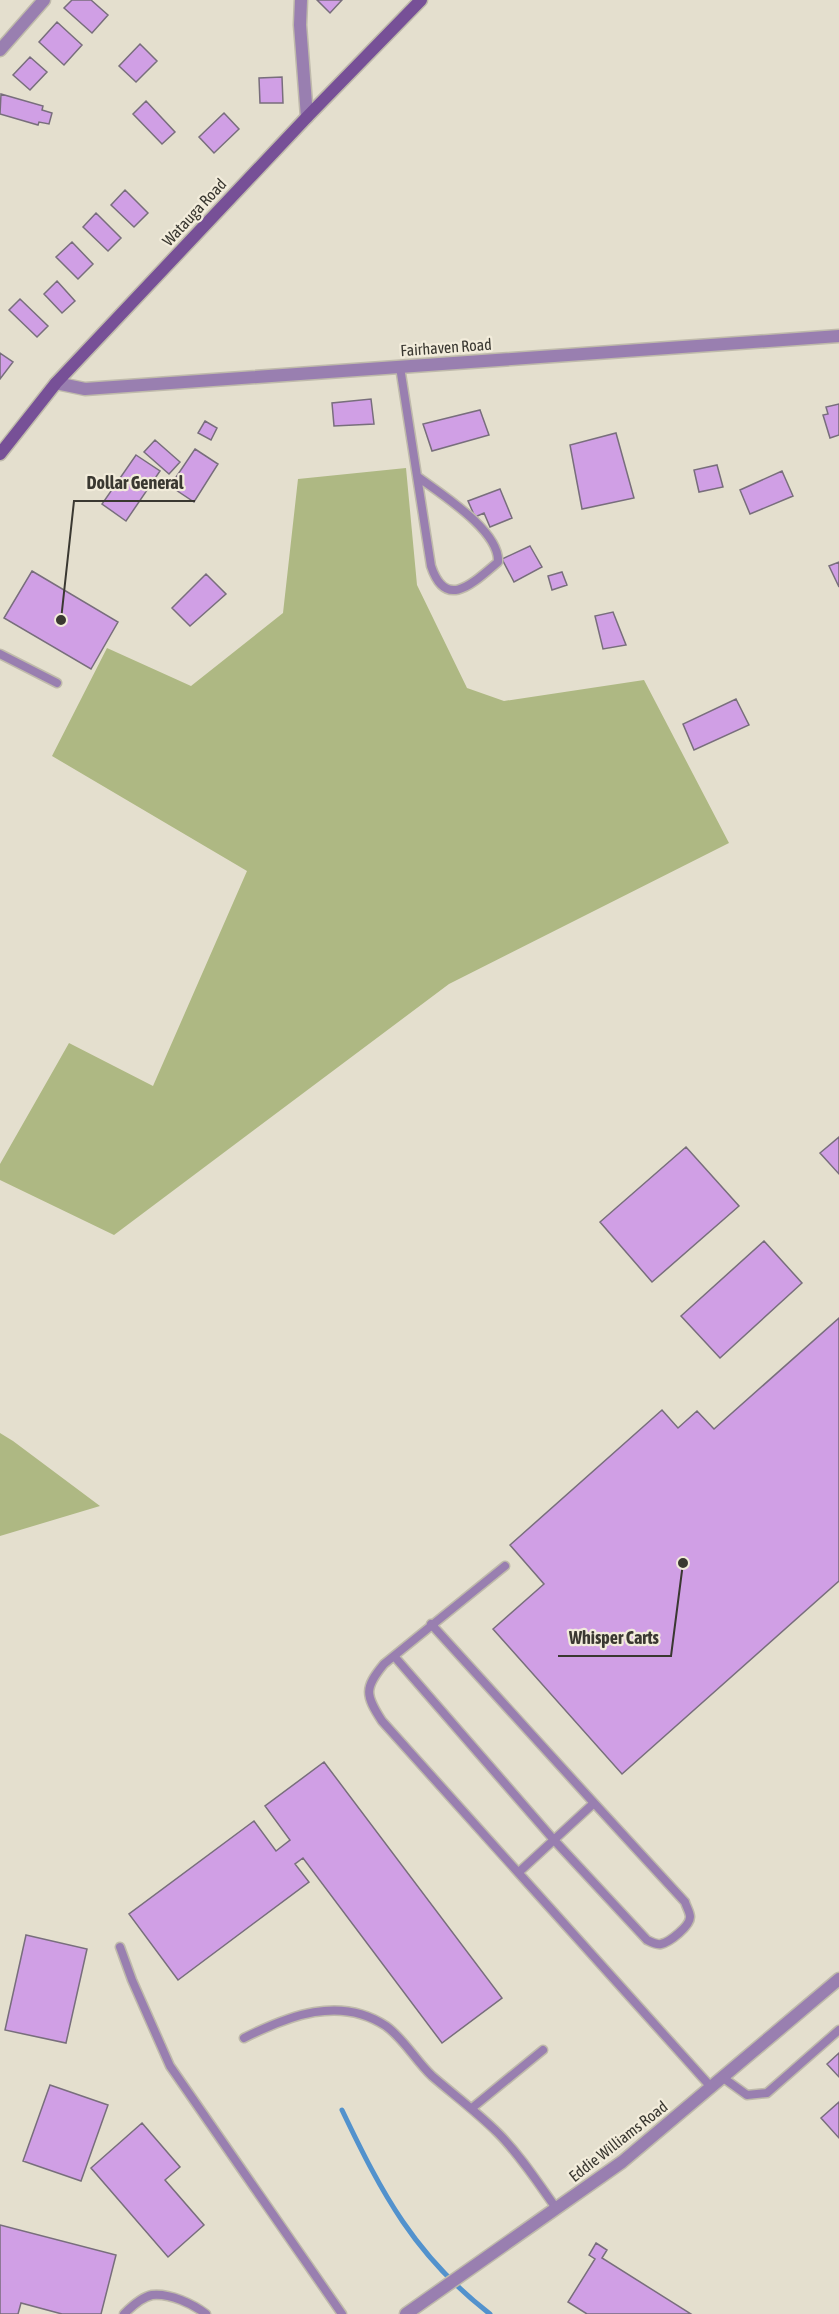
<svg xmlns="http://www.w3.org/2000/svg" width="839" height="2314" font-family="'Asap Condensed',sans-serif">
<rect width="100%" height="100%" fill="#e4dfce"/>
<path fill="#aeb883" d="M406 468 417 585 467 688 504 701 644 680 729 843 449 984 114 1235 0 1180V1164L69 1043 153 1086 247 871 52 756 107 648 191 686 283 613 298 479Z
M0 1433 13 1441 100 1506 0 1536Z"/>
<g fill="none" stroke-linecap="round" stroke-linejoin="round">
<path stroke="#5292cd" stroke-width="5" d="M342 2110C382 2194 415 2256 490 2314"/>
</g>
<path fill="#d09fe5" stroke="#786e7c" stroke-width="1.5" d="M72 0H91L108 15 92 33 64 8Z
M317 0H342L330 13Z
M57 22 82 45 64 65 39 42Z
M140 44 157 61 136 82 119 66Z
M30 57 47 72 30 90 13 75Z
M282 77 283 103H260L259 78Z
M1 94 43 106 42 110 52 113 49 124 39 122 38 125 0 114Z
M146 101 175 132 162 144 133 114Z
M224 113 239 129 214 153 199 137Z
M125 190 148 213 134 227 111 205Z
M96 213 121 238 108 251 83 227Z
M72 242 93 264 78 279 56 257Z
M57 281 75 301 62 313 44 294Z
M20 299 48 326 37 337 9 310Z
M0 353 13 362 0 379Z
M371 399 374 424 334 426 332 403Z
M839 404V435L830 438 823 415 828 414 826 407Z
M480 410 489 435 432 451 423 424Z
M205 421 217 428 211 440 198 433Z
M616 433 634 498 582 509 570 445Z
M155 440 180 462 169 474 144 452Z
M195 449 218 464 194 502 170 486Z
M136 455 160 471 126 521 102 504Z
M717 465 723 487 699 492 694 470Z
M782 471 793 496 750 514 740 490Z
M500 489 512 518 490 527 484 513 475 517 468 501Z
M530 546 542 567 514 582 502 559Z
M839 562V587L829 566Z
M32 571 118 622 91 669 4 618Z
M562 572 567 585 552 590 548 576Z
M206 574 226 594 190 626 172 608Z
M613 612 626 645 603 649 595 616Z
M736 699 749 725 694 750 683 724Z
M839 1137V1174L820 1153Z
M686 1147 739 1206 652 1282 600 1222Z
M764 1241 802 1283 720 1358 681 1316Z
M839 1318V1581L622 1774 493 1629 544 1584 510 1545 662 1410 678 1428 697 1411 714 1429Z
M324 1762 502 1998 442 2043 303 1858 295 1864 309 1882 178 1980 129 1914 254 1821 276 1851 290 1840 265 1806Z
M26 1935 87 1949 66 2043 5 2030Z
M839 2053V2077L827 2064Z
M50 2085 108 2105 81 2181 23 2161Z
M839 2102V2138L821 2118Z
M142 2123 180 2167 165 2180 204 2225 168 2257 91 2168Z
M0 2225 116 2255 101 2314H62L21 2303 18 2314H0Z
M596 2243 607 2250 602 2258 691 2314H587L568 2302 595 2259 589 2255Z"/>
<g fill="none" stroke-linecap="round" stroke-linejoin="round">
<defs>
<path id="service" d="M400 367 431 566C446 611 473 583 498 562 500 531 441 494 418 477
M0 654 57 683
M505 1566 384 1664C364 1688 365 1695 382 1721L711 2087
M431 1624 594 1803 519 1872
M394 1656 554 1840 647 1940C651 1942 656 1945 661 1944 670 1942 690 1926 690 1917 690 1912 686 1906 685 1902L594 1803
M120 1947 132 1980 170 2066 342 2314
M244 2038C288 2016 340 1995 386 2026 404 2039 416 2061 432 2076 454 2095 477 2112 498 2133 520 2155 538 2183 556 2208
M722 2077 747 2095 767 2093 839 2030
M472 2108 543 2050
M124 2314C131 2307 142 2297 152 2295 170 2293 193 2304 206 2314"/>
<path id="minor" d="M301 0 300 25 307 117
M0 50 44 0
M56 383 85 389 839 336
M406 2314 622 2162 839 1979"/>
<path id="secondary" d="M0 454 56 383 307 117 421 0"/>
</defs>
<use href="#service" stroke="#bfbaab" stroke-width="11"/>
<use href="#minor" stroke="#bfbaab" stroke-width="15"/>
<use href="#secondary" stroke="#bfbaab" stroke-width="15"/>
<use href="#service" stroke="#997fb0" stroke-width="8"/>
<use href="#minor" stroke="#997fb0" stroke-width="12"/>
<use href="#secondary" stroke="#775097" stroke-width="12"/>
</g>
<g text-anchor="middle" stroke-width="4.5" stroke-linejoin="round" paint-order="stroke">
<g font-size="16" fill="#3a3831" stroke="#f2ecdb">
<text transform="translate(194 212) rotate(-47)" y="6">Watauga Road</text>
<text transform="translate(446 347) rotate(-4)" y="6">Fairhaven Road</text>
<text transform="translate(618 2141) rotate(-38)" y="6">Eddie Williams Road</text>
</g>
</g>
<path fill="none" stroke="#3a3831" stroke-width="2" d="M61 620L74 501H195M683 1563L671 1656H558"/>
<g fill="#3a3831" stroke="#f2ecdb" stroke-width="2">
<circle cx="61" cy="620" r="6"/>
<circle cx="683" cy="1563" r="6"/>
</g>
<g font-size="18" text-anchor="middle" font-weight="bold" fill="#3a3831" stroke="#f2ecdb" stroke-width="4.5" stroke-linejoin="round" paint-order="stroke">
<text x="135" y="489">Dollar General</text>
<text x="614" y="1644">Whisper Carts</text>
</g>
</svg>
